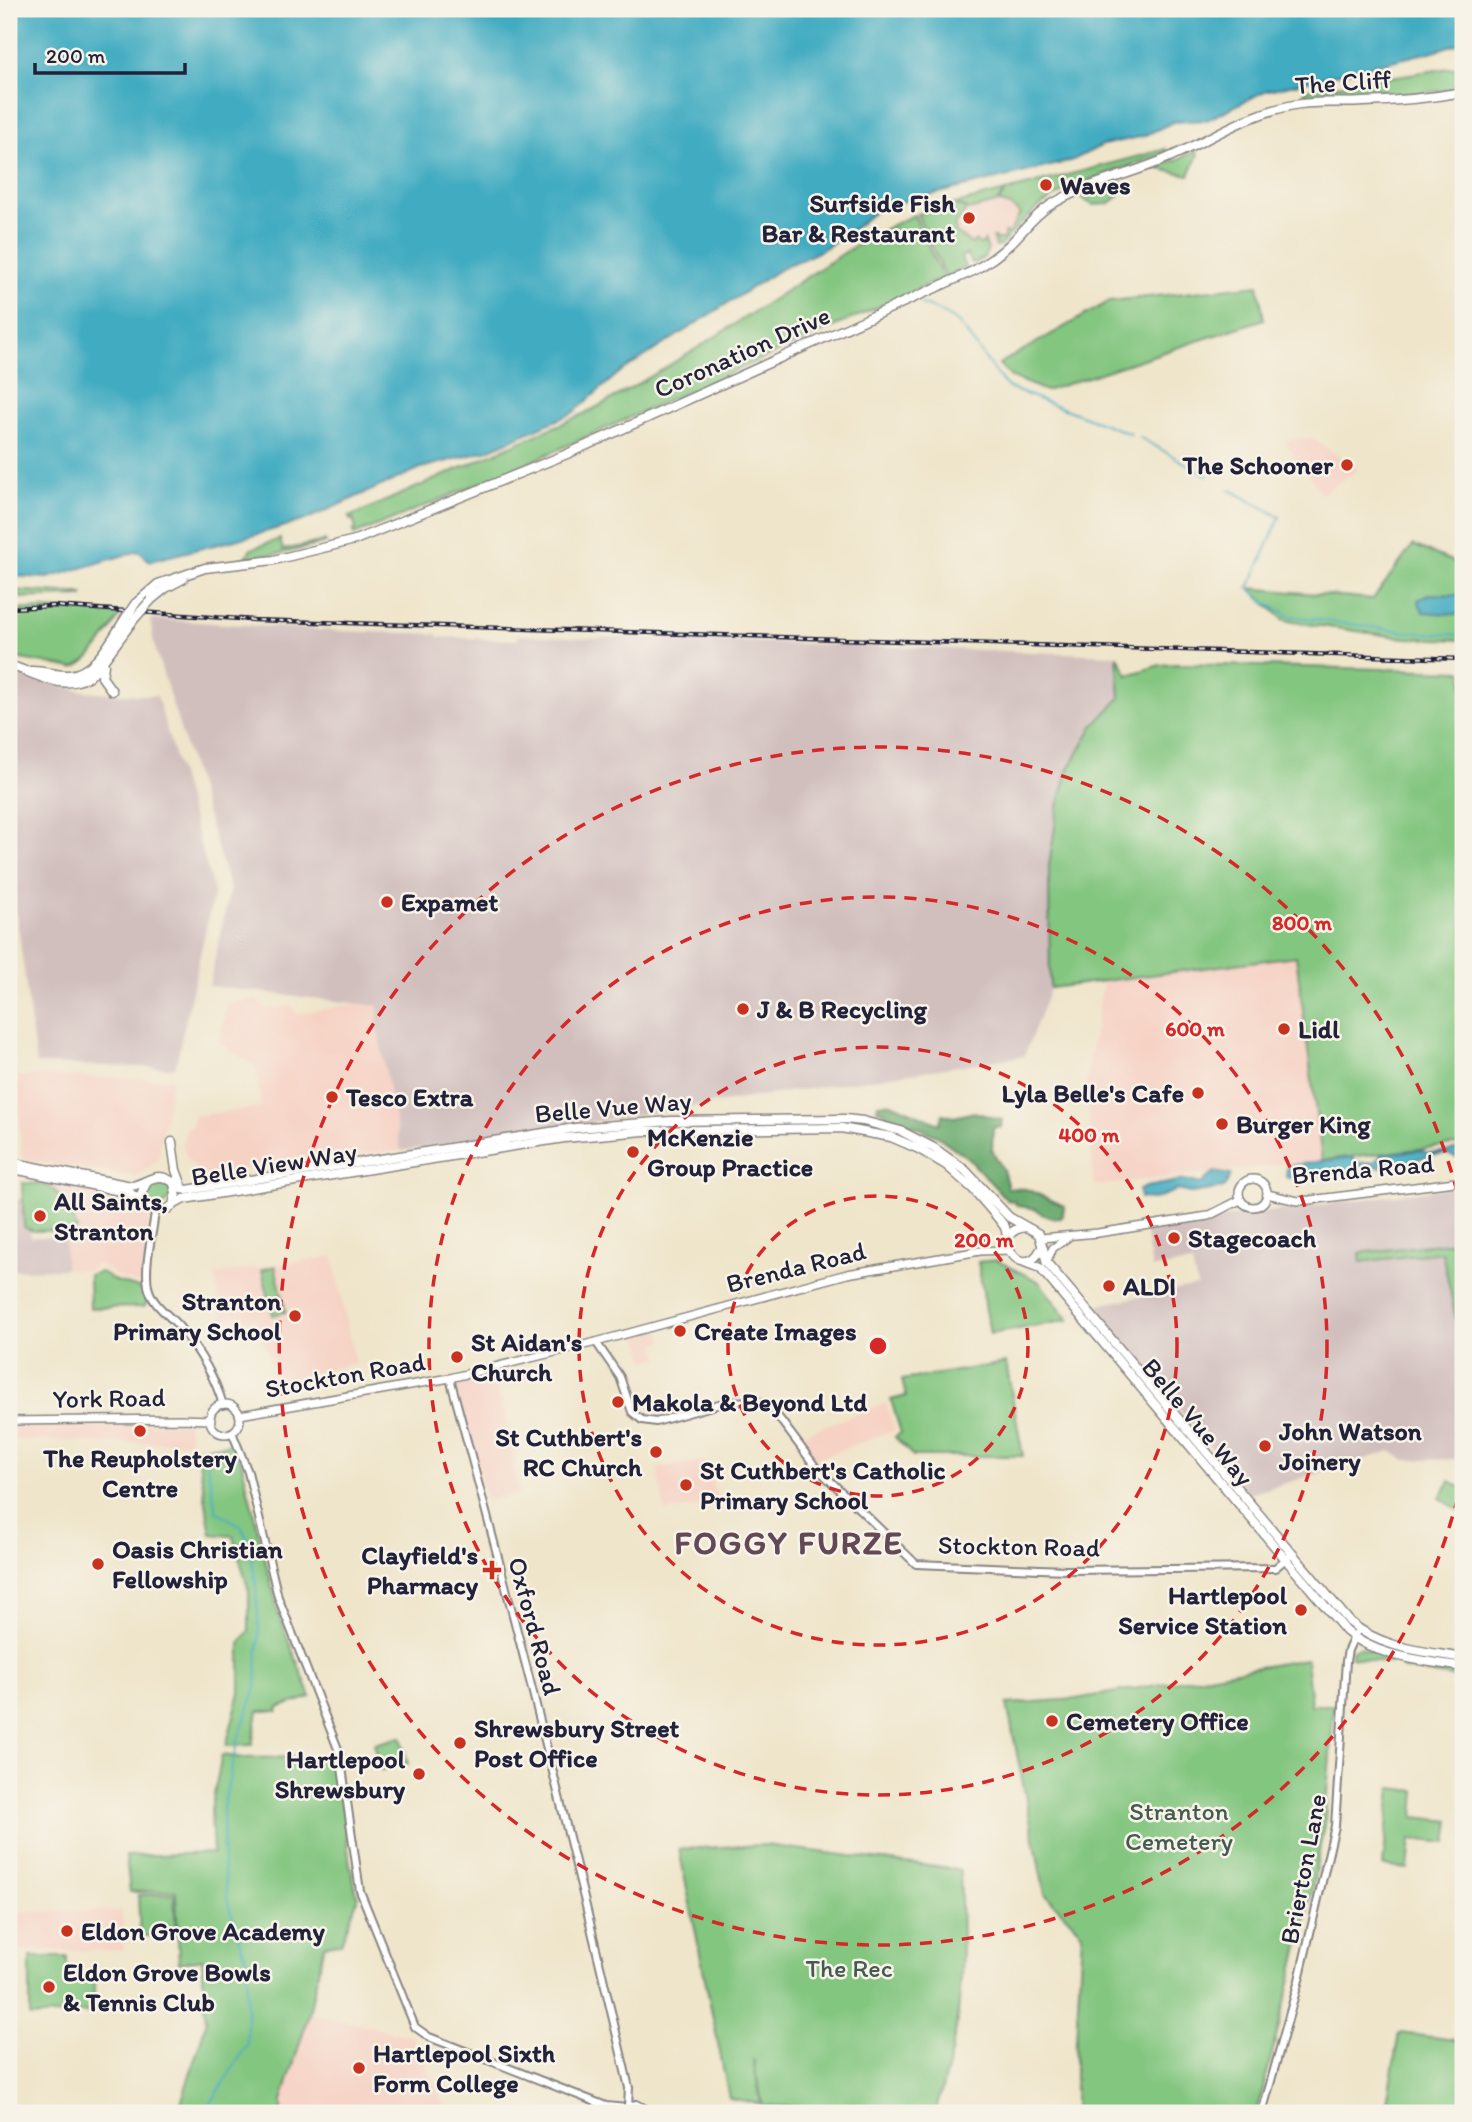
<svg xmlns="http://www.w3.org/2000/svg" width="1472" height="2122" font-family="Itim,sans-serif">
<rect width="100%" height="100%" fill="#f7f3e8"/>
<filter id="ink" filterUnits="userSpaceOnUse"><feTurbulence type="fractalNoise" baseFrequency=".0143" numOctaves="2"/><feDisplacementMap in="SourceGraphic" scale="14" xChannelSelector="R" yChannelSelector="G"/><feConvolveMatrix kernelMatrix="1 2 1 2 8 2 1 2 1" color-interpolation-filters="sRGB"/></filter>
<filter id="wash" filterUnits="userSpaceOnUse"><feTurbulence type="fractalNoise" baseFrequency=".00686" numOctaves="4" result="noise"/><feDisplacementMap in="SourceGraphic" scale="28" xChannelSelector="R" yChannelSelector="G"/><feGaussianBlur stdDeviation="1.57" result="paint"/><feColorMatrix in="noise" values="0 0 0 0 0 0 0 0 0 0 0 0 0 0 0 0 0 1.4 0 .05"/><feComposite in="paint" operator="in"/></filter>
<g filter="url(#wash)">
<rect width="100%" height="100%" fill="#efe5ca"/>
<path fill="#f6d2c4" d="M1016 188 1024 220 1000 246 973 264 955 240 947 207Z
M1312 438 1358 469 1322 494 1284 440Z
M1296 956 1322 1160 1094 1186 1086 1081 1103 983Z
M254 1000 261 1002 265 1010 292 1006 297 1014 355 1004 378 1006 377 1027 401 1151 305 1157 284 1160V1164L202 1176 187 1158 182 1143 187 1127H191L194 1116 261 1107 256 1067 221 1044 219 1040 228 1003Z
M17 1076 172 1079 158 1160 136 1177 22 1159Z
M47 1186 80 1189 131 1200 149 1216 148 1285H141L117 1276 97 1264 88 1270 65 1269V1231L75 1230 77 1228 68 1208Z
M333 1256 355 1363 284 1380 274 1370 255 1318 246 1321 243 1315 223 1320 214 1275Z
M659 1329 663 1341 655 1344 659 1358 645 1361 638 1335Z
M492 1370 516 1453 513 1454 519 1494 486 1500 453 1379Z
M886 1403 895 1430 815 1459 797 1436Z
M187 1423 191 1442 102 1443 9 1439V1425Z
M704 1461 719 1503 665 1512 657 1468Z
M122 1911 124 1951 12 1950V1912Z
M309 2013 412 2036 448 2113H282V2101Z"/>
<path fill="#d1bfbe" d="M150 619 337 631 438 634 439 637 517 640 518 635 592 638 617 637 1117 655 1120 698 1093 726 1068 771 1058 807 1049 866 1050 989 1024 1056 401 1151 377 1027 378 1006 209 986 230 889 154 645Z
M9 669 81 691 157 696 214 892 175 1068 36 1064 19 932 9 870Z
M1463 1186V1459L1404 1460 1391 1451 1250 1494 1092 1306 1197 1286 1192 1263 1152 1268 1145 1228Z
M23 1199 24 1227 30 1230 31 1237H65V1269L12 1270 9 1307V1201Z"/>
<path fill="#83c680" stroke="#52745e" stroke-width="2" d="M1463 66V87C1411 96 1358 99 1306 94L1304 92 1305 90Z
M1166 149 1167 153C1127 168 1076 180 1042 205 1026 216 1013 232 1000 246L996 247 993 238 995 237 996 240 1004 238V233H1009L1020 214 1012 207 999 202 1007 191Z
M1196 151 1198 155 1189 175 1159 169V167Z
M1120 182 1123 183 1119 196 1109 204 1093 205 1081 198Z
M1005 191 996 203 969 210 956 204Z
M955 204 966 210 960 221H957L954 227 956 229 955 232 972 244 975 240 979 244 984 243V240L988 249 984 258 973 264 966 254 961 257 965 268 946 277 917 214Z
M914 215 943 278 512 470 354 535 353 531 356 529 353 519 350 520 349 517 588 412C654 377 718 335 781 294 824 266 866 236 914 215Z
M1258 285 1264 319 1046 391 1011 377 999 364 1110 301Z
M280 539 283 550 325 541 326 543 284 553 246 557 251 549Z
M1413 545 1463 566V640L1405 638 1293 622 1283 619 1249 588 1373 599Z
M9 590 83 594V596L9 598Z
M47 609 121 614C108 632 94 661 73 668L9 657V610Z
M1117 655 1128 675 1160 665 1177 664 1463 671V1144L1322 1160 1296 956 1050 988 1049 866 1058 807 1068 771 1093 726 1120 698Z
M145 1193a13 13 0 1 1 26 0a13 13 0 1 1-26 0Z
M22 1183C29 1184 39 1183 46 1186 61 1190 70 1214 77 1228L76 1230 33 1231 24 1227Z
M1463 1241V1265H1461L1457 1291 1463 1318V1352L1442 1252 1361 1262 1360 1253Z
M996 1260 1038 1281 1069 1320 990 1334 978 1262Z
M275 1266 286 1312 273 1315 262 1270Z
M101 1272 116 1281 142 1289 149 1301 144 1307 90 1308 89 1275Z
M1006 1363 1023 1456H913L895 1437 901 1433 891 1400 906 1396 902 1380Z
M231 1444 239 1453 280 1619 311 1697 278 1708V1711H258L252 1745 226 1746 240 1692V1643L249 1631V1591L233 1536 211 1534 197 1448Z
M1450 1481 1463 1489V1513L1440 1498Z
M1359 1647 1391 1657 1390 1663 1351 1657 1352 1651Z
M1394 1658 1463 1671V1679L1404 1669Z
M1306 1659 1311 1705H1334L1325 1819 1308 1911 1257 2113H1075V2058L1082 1933 1045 1894 1007 1704 1076 1699Z
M401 1737 408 1764 381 1770 374 1744Z
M222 1755 243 1758 322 1757 336 1765 342 1799 350 1865 358 1898 341 1943 324 1945 309 2013 282 2101V2113H178L206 2023 202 1959 179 1963 176 1891 130 1892 126 1856 213 1853 211 1809Z
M1391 1788 1416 1791 1414 1817 1450 1821 1447 1843 1411 1839 1408 1869 1383 1866Z
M765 1845 960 1870C962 1922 964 1976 956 2028 951 2057 943 2086 935 2113H820V2109L763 2105 753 2059 761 2104 729 2098 679 1849Z
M174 1894 176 1935 140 1936 138 1895Z
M30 1957H67V1981L94 1980V2012L30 2017Z
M1399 2033 1463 2041V2113H1385Z"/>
<path fill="#6aab6e" stroke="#466654" stroke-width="2" d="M891 1103 939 1124 943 1114 954 1117 974 1112 1002 1120 1001 1127H993L992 1150 1003 1170 1008 1188 1026 1189 1065 1206 1061 1218C1053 1219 1042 1217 1037 1209L1018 1206 1013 1201 1007 1200 968 1158 937 1136 877 1110 878 1104Z"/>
<path fill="#41abc1" stroke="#32667e" stroke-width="2" d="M9 9H1463V42L1430 52 1265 91 1207 120 1173 122 1144 136 1103 145 1071 161 897 203H884C857 228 823 254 787 265L619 373 573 413 486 451 421 468 305 520 255 535 150 561 138 551 48 578 9 576Z
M1429 594 1463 595V615L1423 612 1418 600Z
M1463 1147V1156L1455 1157C1440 1148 1406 1164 1389 1167 1380 1168 1371 1166 1361 1167L1359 1170 1288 1178 1286 1177 1287 1166 1351 1157 1360 1163 1374 1162 1382 1154 1420 1150 1428 1153 1451 1151Z
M1214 1172 1231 1175 1224 1188 1191 1193 1178 1190 1154 1199 1140 1198 1139 1190 1146 1187 1185 1180 1201 1184Z"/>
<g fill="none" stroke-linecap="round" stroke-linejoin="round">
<path stroke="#41abc1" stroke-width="2" d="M921 304 940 311 958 322 1002 381 1009 388 1131 434
M1139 437 1208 476
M1229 489 1280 517 1249 588 1264 602 1290 616 1407 632 1463 635
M205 2113 247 2045V1962L228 1903 224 1871 223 1807 237 1743 256 1687 259 1633 256 1587 250 1544 241 1526 216 1511 206 1459"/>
</g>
</g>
<g filter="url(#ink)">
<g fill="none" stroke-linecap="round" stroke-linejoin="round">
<defs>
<path id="tertiary" d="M155 1211C153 1234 144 1263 148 1286 152 1306 170 1315 181 1329 199 1351 215 1377 223 1405
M596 1342 620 1377 632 1412 642 1420 656 1422 726 1402 758 1401 770 1406 815 1466 916 1564 1066 1570 1275 1568 1292 1554
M450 1378C514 1613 574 1850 629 2088L628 2106
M232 1432 248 1472 278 1597 340 1754 360 1891 415 2027 429 2037 606 2106 626 2108
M622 2113 626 2108 636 2104 644 2108 647 2113
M1262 2113 1299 1980 1335 1826 1346 1661 1348 1650 1356 1633"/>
<path id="secondary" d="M1239 1193a14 14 0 1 1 28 0a14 14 0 1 1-28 0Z
M1267 1194 1298 1201 1310 1200 1463 1181
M1041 1238 1098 1233 1208 1216 1240 1200
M1046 1262 1053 1248 1070 1236
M210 1419a15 15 0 1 1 30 0a15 15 0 1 1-30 0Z
M240 1415 450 1378 596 1342 847 1274 980 1251 1009 1250
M9 1421 180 1419 211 1420"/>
<path id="primary" d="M151 600 166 588 183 579
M135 604 158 584 205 568 274 560 355 540 567 454 973 271C987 263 1000 254 1011 243 1024 230 1034 216 1049 206 1087 182 1132 175 1172 156 1212 138 1244 116 1289 106 1314 100 1338 104 1363 102 1397 101 1430 98 1463 92
M9 665C38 674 68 696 96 671L135 618
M104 665 102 677 112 691
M30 671C43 670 56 676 69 675 97 673 113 636 127 616"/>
<path id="trunk" d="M172 1142 176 1170 183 1189
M9 1162 131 1186C141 1185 150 1177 160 1177 170 1177 177 1187 187 1190L575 1128 671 1121 845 1119 863 1121 901 1131 934 1148 965 1170 1009 1217 1039 1234 1047 1263 1350 1622C1381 1649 1425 1651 1463 1658
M9 1168 130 1193 143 1202
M147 1182 142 1192 143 1202C152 1212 163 1214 173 1205L176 1193 174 1184
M173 1205 184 1199 564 1138 644 1131 841 1128 891 1137 919 1149 946 1165 973 1189 998 1218 1005 1227 1008 1240
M1026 1227C986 1231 1022 1285 1041 1249
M1022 1261 1040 1268 1046 1275 1346 1631C1377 1658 1424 1660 1463 1667"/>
</defs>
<use href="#tertiary" stroke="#888482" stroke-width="10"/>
<use href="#secondary" stroke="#888482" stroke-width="10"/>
<use href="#primary" stroke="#888482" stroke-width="11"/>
<use href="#trunk" stroke="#888482" stroke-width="11"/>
<use href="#tertiary" stroke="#fff" stroke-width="6"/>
<use href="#secondary" stroke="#fff" stroke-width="7"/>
<use href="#primary" stroke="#fff" stroke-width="8"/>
<use href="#trunk" stroke="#fff" stroke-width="8"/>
<defs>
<path id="rail" d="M9 608 54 606 254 620 1463 659"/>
</defs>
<use href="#rail" stroke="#22223b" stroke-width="4.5"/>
<use href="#rail" stroke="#f7f3e8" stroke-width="2" stroke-dasharray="5" stroke-linecap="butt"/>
<defs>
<path id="primary-bridge" d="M127 616 135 604
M135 618 151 600"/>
</defs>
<use href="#primary-bridge" stroke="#888482" stroke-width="11" stroke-linecap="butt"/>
<use href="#primary-bridge" stroke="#fff" stroke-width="8"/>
</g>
</g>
<g fill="none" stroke="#d62828" stroke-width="3.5" stroke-dasharray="12 9">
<circle cx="878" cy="1346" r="150"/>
<circle cx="878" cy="1346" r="299"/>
<circle cx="878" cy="1346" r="449"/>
<path d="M1463 1476A599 599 0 1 1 1463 1216"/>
</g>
<g fill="#c8321e" stroke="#f7f3e8" stroke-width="2.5">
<circle cx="1046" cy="185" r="7"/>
<circle cx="969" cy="218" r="7"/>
<circle cx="1347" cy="465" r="7"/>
<circle cx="387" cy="902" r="7"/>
<circle cx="743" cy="1009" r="7"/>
<circle cx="1284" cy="1029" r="7"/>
<circle cx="1198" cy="1093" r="7"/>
<circle cx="332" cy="1097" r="7"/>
<circle cx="1222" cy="1124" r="7"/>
<circle cx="633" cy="1152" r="7"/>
<circle cx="40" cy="1216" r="7"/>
<circle cx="1174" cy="1238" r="7"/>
<circle cx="1109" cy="1286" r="7"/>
<circle cx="295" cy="1316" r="7"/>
<circle cx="680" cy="1331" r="7"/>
<circle cx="457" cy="1357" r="7"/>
<circle cx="618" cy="1402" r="7"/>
<circle cx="140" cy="1431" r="7"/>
<circle cx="1265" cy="1446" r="7"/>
<circle cx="656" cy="1452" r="7"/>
<circle cx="686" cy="1485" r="7"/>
<circle cx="98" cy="1564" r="7"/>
<path d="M488.5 1559.5h7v7h7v7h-7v7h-7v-7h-7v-7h7z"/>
<circle cx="1301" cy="1610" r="7"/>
<circle cx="1052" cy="1721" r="7"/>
<circle cx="460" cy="1743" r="7"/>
<circle cx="419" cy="1774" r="7"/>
<circle cx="67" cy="1931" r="7"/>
<circle cx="49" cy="1987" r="7"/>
<circle cx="359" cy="2068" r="7"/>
</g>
<g text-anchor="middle" stroke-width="5" stroke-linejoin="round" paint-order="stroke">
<g font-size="26" fill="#22223b" stroke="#f7f3e8">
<text transform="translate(1343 82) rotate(-4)" y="9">The Cliff</text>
<text transform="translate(742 352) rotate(-24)" y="9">Coronation Drive</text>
<text transform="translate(613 1107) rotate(-5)" y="9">Belle Vue Way</text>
<text transform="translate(274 1164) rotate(-9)" y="9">Belle View Way</text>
<text transform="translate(1363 1169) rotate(-5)" y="9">Brenda Road</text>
<text transform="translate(796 1267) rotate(-14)" y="9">Brenda Road</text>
<text transform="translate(345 1375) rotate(-10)" y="9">Stockton Road</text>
<text transform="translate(109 1398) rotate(-1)" y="9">York Road</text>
<text transform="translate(1198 1422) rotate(50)" y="9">Belle Vue Way</text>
<text transform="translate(1019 1546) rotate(1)" y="9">Stockton Road</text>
<text transform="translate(535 1626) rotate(75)" y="9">Oxford Road</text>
<text transform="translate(1303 1869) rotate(-79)" y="9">Brierton Lane</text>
</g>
<g font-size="26" font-weight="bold" fill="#22223b" stroke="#f7f3e8" text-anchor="start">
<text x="1060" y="194">Waves</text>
<text x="955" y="212" text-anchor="end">Surfside Fish<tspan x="955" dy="30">Bar &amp; Restaurant</tspan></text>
<text x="1333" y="474" text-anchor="end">The Schooner</text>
<text x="401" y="911">Expamet</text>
<text x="757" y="1018">J &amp; B Recycling</text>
<text x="1298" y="1038">Lidl</text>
<text x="1184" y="1102" text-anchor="end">Lyla Belle's Cafe</text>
<text x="346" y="1106">Tesco Extra</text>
<text x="1236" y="1133">Burger King</text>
<text x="647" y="1146">McKenzie<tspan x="647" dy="30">Group Practice</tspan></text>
<text x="54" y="1210">All Saints,<tspan x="54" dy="30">Stranton</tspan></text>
<text x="1188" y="1247">Stagecoach</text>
<text x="1123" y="1295">ALDI</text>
<text x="281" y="1310" text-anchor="end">Stranton<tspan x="281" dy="30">Primary School</tspan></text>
<text x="694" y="1340">Create Images</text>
<text x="471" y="1351">St Aidan's<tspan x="471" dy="30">Church</tspan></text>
<text x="632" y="1411">Makola &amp; Beyond Ltd</text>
<text x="1279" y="1440">John Watson<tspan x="1279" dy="30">Joinery</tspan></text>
<text x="642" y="1446" text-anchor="end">St Cuthbert's<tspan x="642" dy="30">RC Church</tspan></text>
<text x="140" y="1467" text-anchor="middle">The Reupholstery<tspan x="140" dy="30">Centre</tspan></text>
<text x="700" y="1479">St Cuthbert's Catholic<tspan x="700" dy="30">Primary School</tspan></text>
<text x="112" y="1558">Oasis Christian<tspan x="112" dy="30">Fellowship</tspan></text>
<text x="478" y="1564" text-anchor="end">Clayfield's<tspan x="478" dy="30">Pharmacy</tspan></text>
<text x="1287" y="1604" text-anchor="end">Hartlepool<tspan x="1287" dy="30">Service Station</tspan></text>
<text x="1066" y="1730">Cemetery Office</text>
<text x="474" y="1737">Shrewsbury Street<tspan x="474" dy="30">Post Office</tspan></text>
<text x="405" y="1768" text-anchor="end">Hartlepool<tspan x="405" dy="30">Shrewsbury</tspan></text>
<text x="81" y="1940">Eldon Grove Academy</text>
<text x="63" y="1981">Eldon Grove Bowls<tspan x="63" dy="30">&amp; Tennis Club</tspan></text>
<text x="373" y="2062">Hartlepool Sixth<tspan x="373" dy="30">Form College</tspan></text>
</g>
<g font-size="26" fill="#445b53" stroke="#f7f3e8">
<text x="1179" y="1820">Stranton<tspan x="1179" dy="30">Cemetery</tspan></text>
<text x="849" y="1977">The Rec</text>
</g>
<g font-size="33" font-weight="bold" letter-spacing="2" fill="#634856" stroke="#f7f3e8">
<text x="789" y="1554">FOGGY FURZE</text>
</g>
</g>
<circle cx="878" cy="1346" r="10" fill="#d62828" stroke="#f7f3e8" stroke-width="3.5"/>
<g font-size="21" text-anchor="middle" font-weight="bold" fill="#d62828" stroke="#f7f3e8" stroke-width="5" stroke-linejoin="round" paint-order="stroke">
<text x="1302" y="930">800 m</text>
<text x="1195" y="1036">600 m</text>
<text x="1089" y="1142">400 m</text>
<text x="984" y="1247">200 m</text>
</g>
<rect width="1472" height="2122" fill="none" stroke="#f7f3e8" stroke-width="35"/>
<path d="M35 63v10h150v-10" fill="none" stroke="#22223b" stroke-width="3.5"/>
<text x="46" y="63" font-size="21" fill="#22223b" stroke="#f7f3e8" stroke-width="5" paint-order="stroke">200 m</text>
</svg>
